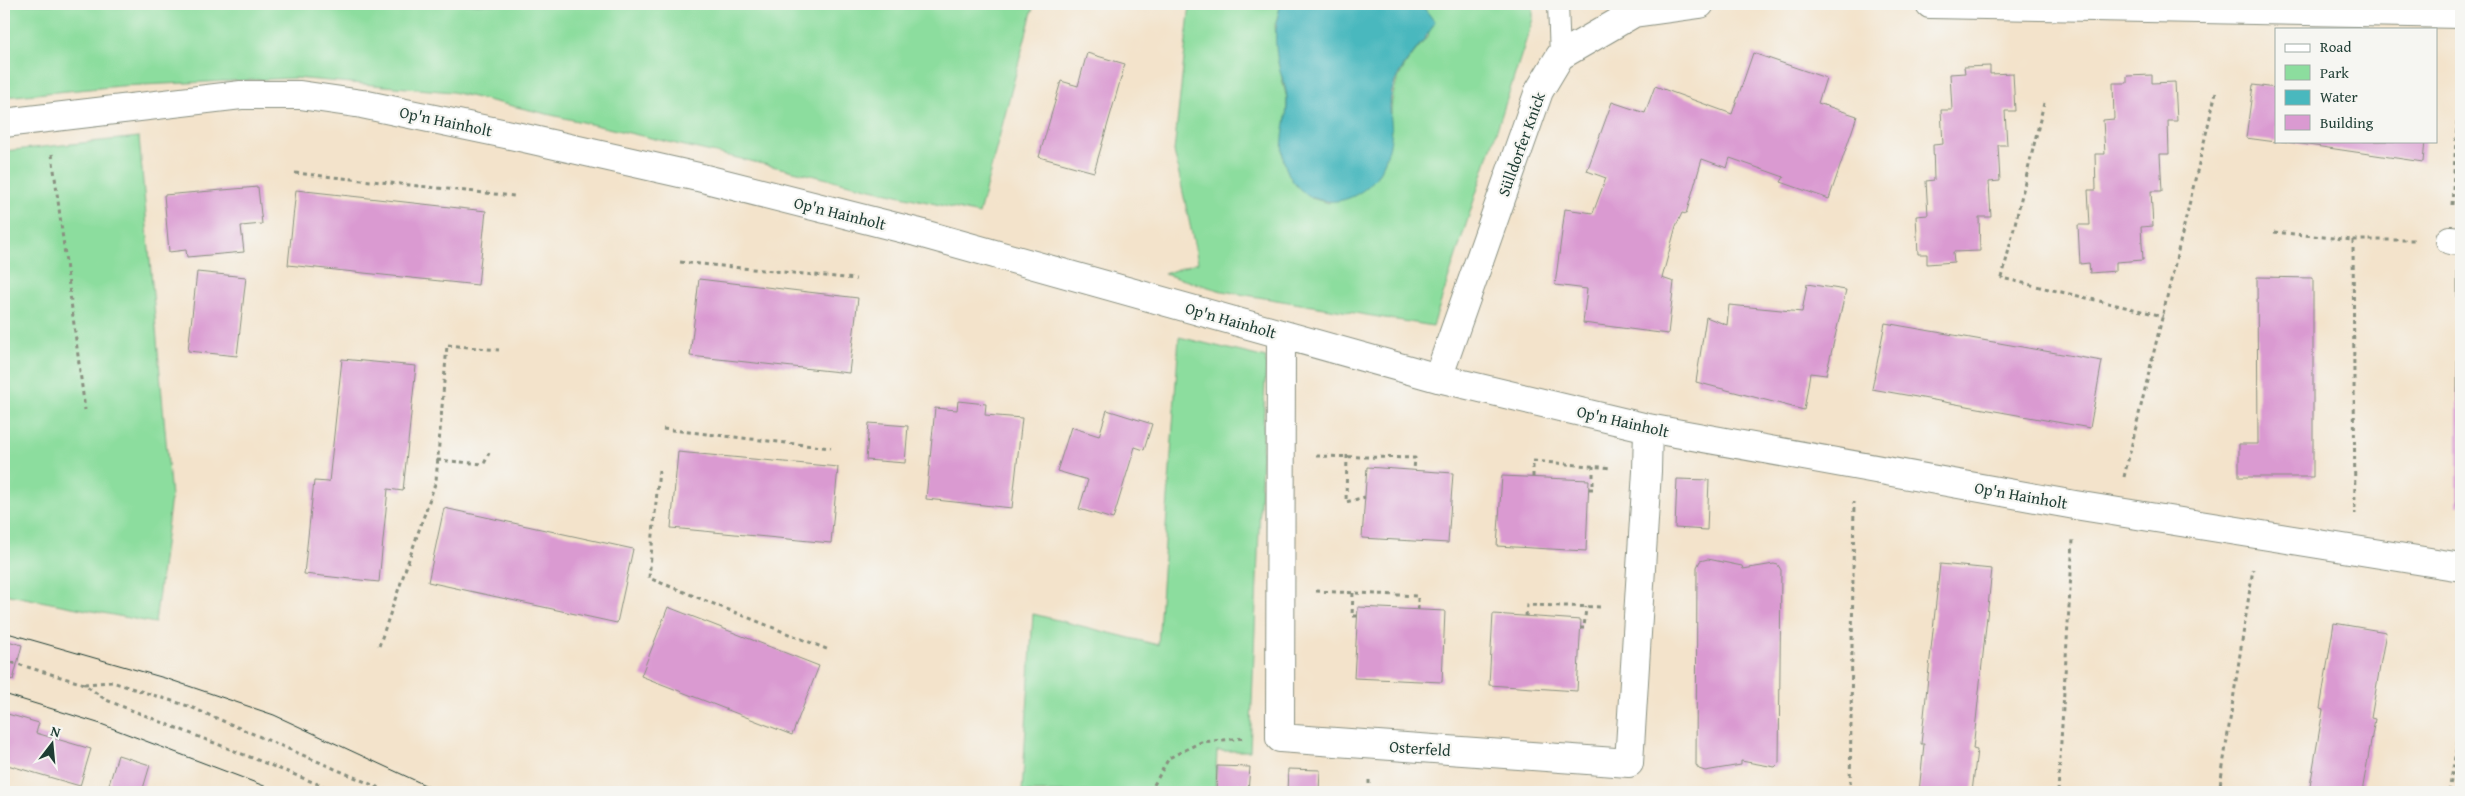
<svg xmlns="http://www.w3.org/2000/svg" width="2465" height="796" font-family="'Gentium Book Plus',serif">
<rect width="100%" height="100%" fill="#f6f6f2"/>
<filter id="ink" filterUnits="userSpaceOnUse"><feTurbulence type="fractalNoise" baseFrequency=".02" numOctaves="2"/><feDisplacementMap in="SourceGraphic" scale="10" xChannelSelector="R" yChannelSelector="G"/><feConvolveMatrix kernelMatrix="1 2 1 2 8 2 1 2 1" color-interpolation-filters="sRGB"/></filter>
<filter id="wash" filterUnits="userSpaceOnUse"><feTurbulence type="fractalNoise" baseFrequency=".0096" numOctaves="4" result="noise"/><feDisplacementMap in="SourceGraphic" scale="20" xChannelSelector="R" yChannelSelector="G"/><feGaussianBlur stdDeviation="1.12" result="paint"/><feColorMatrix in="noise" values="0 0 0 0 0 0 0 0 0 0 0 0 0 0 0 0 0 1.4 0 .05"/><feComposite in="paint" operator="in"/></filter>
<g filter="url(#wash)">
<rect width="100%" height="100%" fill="#f3e3cb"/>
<path fill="#8cdd9e" stroke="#568d69" d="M4 4H1034L979 214 452 92 295 78 120 86 4 97Z
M1190 4H1281L1275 25 1278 62 1287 99 1286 121 1291 177 1311 198 1329 203 1391 115C1391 79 1407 61 1429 35L1398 5 1380 4H1533V19L1433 326 1222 291 1164 274 1198 262 1174 151Z
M139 137 171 497 155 623 4 594V151Z
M1179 337 1266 358 1250 751H1217L1215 792H1022L1033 614 1158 645Z"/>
<path fill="#49b8be" stroke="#347a79" d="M1281 4H1380L1424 8 1435 22C1422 48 1396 66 1391 96 1388 110 1393 124 1391 138 1390 150 1382 171 1374 180 1343 216 1292 205 1283 157 1280 139 1288 118 1287 100 1287 91 1283 80 1280 71 1274 46 1274 28 1281 4Z"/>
<g id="blocks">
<path fill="#da9ad1" d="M1087 53 1125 64 1094 172 1039 157 1061 81 1078 86Z
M1753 53 1826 78 1818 103 1857 116 1829 199 1781 182 1784 177 1730 158 1727 168 1702 159 1686 214 1682 213 1676 226 1662 278 1674 282 1668 334 1583 323 1587 289 1555 285 1565 209 1593 213 1606 178 1587 171 1612 102 1645 113 1655 86 1732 114Z
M1990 66V74L2013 73 2015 111H2005L2007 145H1998L2000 181 1989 182 1991 217H1979L1980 251 1953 252 1954 262 1927 264V254H1918L1916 216 1928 215 1926 181 1934 180 1933 145 1943 144 1941 110H1952L1950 74 1965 73 1964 67Z
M2152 75V83L2175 82 2177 121H2168L2169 154H2160L2162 191H2151L2153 226 2141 227 2143 260 2116 262V271L2090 273 2089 263 2080 264 2078 225H2090L2088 190H2096L2095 154H2105L2103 120 2114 119 2113 83H2127V76Z
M2253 85 2276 88V142L2246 138Z
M2281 141H2425L2423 162Z
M258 187 262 224 241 226 244 252 187 257 186 250 169 252 164 195Z
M296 190 486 211 478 285 288 265Z
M197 272 246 277 237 356 188 351Z
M2457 272H2461V506H2457Z
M2257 277 2313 278V477H2239V444H2258Z
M699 279 858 298 849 373 690 356Z
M1807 284 1846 290 1826 375 1810 373 1804 410 1696 382 1706 317 1727 325 1729 305 1802 312Z
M1885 323 2102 361 2090 428 1872 389Z
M342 359 416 366 403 491 388 489 379 582 304 574 314 481 329 482Z
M958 401 986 404 985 415 1022 418 1012 508 926 499 935 408 957 410Z
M1107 410 1152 424 1144 450 1135 447 1113 519 1079 509 1088 480 1057 471 1071 427 1099 436Z
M869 423 908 426 905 463 866 460Z
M678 452 838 467 831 543 671 528Z
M1367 467 1453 473 1448 543 1362 538Z
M1502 476 1589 480 1586 551 1497 546Z
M1677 479 1709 480 1707 530 1675 528Z
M444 508 633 549 617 623 428 582Z
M1708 559 1742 566 1743 569 1774 564 1778 565 1781 570 1779 763 1775 767 1741 761V765L1705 771 1699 769 1696 765 1697 567 1700 561Z
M1940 564 1992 569 1973 749 1977 750 1972 792H1919L1924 744H1921Z
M668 607 819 666 792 735 641 676Z
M1358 607 1445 611 1442 682 1354 678Z
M1493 614 1581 620 1577 691 1489 685Z
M2334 623 2386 632 2371 718 2375 719 2362 792H2309L2323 710 2320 709Z
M4 640 22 645 13 680 4 677Z
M4 713 39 723 36 733 91 749 80 786 4 764Z
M118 755 150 765 142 792 107 791Z
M1217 766 1250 767 1248 792H1216Z
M1288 769 1320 770 1319 792H1287Z"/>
</g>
</g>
<g filter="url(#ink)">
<use href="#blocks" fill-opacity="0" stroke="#899080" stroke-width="1"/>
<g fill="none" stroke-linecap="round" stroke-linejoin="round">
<defs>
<path id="service" d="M1558 4 1560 56"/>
<path id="minor" d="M1930 4 2461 14
M4 123 241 95H300L362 104 520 137 698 177 916 232 1438 378 1648 428 2075 505 2461 567
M2450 240 2461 241
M1281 334 1280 738 1629 763 1647 471 1648 428
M1438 378 1539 91 1560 56 1634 13 1700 4"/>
</defs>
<use href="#service" stroke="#899080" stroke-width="22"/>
<use href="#minor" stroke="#899080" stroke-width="30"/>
<path stroke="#899080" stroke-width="3" stroke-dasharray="4 4" stroke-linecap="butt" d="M2044 103 2002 278 2163 316
M52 154 85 410
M295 173 514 196
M2452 205 2461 58
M2274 232 2353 240H2414
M2353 240 2355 514
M680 262 856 279
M663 429 831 448
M1347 455 1346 502 1365 497
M1316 456 1415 458 1414 470
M437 460 484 464 489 453
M659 470 649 578 829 650
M1533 477V461L1612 468
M2124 477 2216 92
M1589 489H1593V466
M1316 591 1418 596V610
M1353 593 1352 616H1357
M1526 616 1527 605 1602 607
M1580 628H1584L1586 607
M379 646 436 481 447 345 499 350
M4 660 84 684 106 700 338 792
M84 684 112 682 188 706 389 792
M1150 792 1169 758 1201 742 1245 738
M1369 792V780
M1850 792 1854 502
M2058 792 2073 540
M2219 792 2253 569
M2449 792 2461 722"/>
<use href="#service" stroke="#fff" stroke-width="20"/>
<use href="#minor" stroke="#fff" stroke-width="28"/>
<path stroke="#1f3d34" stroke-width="1" d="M4 632 168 679 274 715 440 792
M4 694 101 724 280 792"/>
</g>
</g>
<g text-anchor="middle" stroke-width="4.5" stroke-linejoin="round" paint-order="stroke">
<g font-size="16" fill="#1f3d34" stroke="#f6f6f2">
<text transform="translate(446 121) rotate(12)" y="6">Op'n Hainholt</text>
<text transform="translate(1521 144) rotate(-70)" y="6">Sülldorfer Knick</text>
<text transform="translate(840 213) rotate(14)" y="6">Op'n Hainholt</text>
<text transform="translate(1231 320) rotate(16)" y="6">Op'n Hainholt</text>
<text transform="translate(1623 421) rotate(13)" y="6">Op'n Hainholt</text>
<text transform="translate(2021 495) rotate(10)" y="6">Op'n Hainholt</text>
<text transform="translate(1420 748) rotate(4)" y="6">Osterfeld</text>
</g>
</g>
<rect width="2465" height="796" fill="none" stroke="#f6f6f2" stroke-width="20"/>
<rect x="2275" y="28" width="162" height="115" fill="#f6f6f2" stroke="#a0aca6"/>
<rect x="2285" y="44" width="25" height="8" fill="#ffffff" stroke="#a0aca6"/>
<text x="2320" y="52" font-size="15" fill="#1f3d34">Road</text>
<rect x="2285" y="65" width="25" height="15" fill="#8cdd9e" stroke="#a0aca6"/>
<text x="2320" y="78" font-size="15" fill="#1f3d34">Park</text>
<rect x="2285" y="90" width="25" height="15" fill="#49b8be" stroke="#a0aca6"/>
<text x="2320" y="102" font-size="15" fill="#1f3d34">Water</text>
<rect x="2285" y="115" width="25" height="15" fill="#da9ad1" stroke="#a0aca6"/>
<text x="2320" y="128" font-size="15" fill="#1f3d34">Building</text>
<g transform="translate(52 744) rotate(16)" stroke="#f6f6f2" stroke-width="4" paint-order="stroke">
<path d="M0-4L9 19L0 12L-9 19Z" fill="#1f3d34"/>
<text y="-8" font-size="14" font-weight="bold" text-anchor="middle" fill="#1f3d34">N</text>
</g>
</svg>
